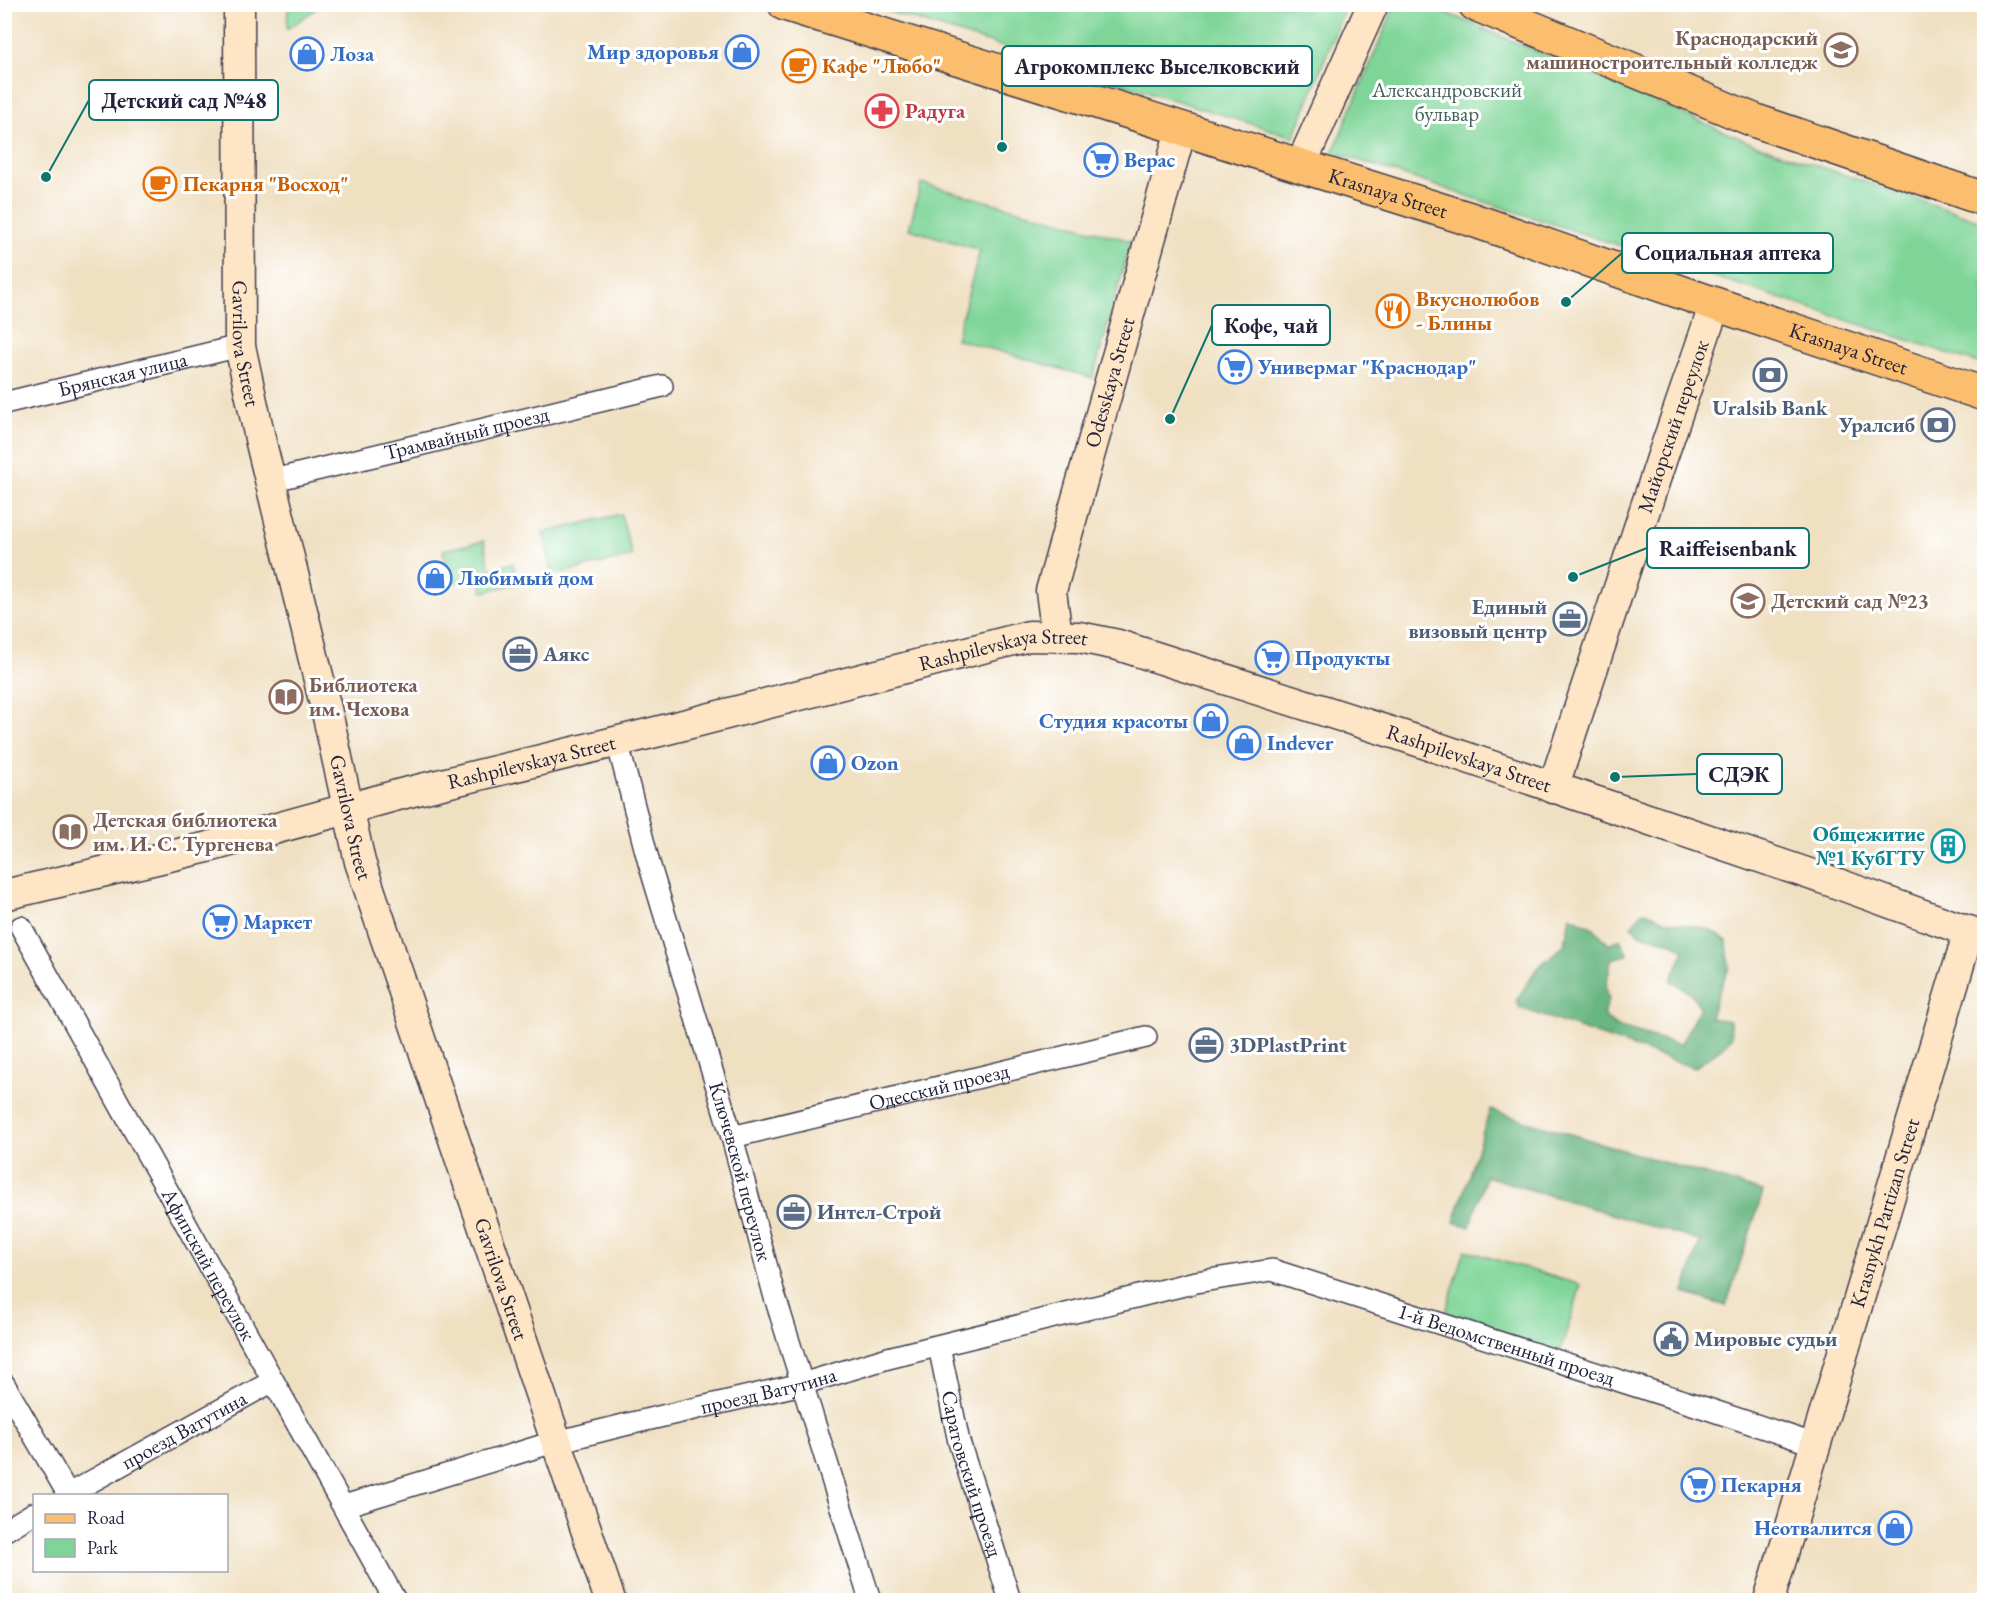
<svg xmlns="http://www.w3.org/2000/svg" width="1989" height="1605" font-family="'EB Garamond',serif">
<rect width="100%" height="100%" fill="#fff"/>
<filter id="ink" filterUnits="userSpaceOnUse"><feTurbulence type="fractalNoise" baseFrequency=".0167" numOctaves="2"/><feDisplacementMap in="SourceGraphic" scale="12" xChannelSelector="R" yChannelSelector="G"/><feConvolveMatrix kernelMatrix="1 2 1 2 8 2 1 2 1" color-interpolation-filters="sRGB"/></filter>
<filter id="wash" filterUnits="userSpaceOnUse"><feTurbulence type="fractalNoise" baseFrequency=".008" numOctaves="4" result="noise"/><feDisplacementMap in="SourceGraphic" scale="24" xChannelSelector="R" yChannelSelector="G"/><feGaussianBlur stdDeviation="1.35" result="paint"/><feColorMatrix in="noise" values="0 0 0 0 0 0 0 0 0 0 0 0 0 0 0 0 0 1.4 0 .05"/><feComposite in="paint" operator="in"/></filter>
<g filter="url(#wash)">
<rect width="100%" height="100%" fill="#f0e0c2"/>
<path fill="#7fd598" stroke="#507c6a" stroke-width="1.5" d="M288 5V4L322 5 287 29Z
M868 5H1346L1294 137Z
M1395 5H1428L1751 143 1984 222V365L1333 152Z
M921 183 1131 241 1093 378 956 339 980 250 909 229Z
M621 514 632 556 553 575 543 533Z
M484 541 490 569 513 563 518 583 483 592 479 577 451 583 443 550Z
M1465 1250 1581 1285 1560 1353 1444 1318Z"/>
<path fill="#67b680" stroke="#446c5e" stroke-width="1.5" d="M1643 911 1667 921 1708 929 1727 941 1729 968 1714 1003 1710 1018 1730 1021 1731 1038 1723 1047 1694 1068 1520 1008 1516 1001 1537 968 1565 944 1570 916 1594 928 1609 945 1620 939 1628 955 1611 959 1606 987 1609 1000 1603 1015 1614 1025 1680 1045 1700 1007 1690 992 1671 981 1684 950 1671 942 1639 934 1632 925Z
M1490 1110 1763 1192 1726 1306 1684 1293 1700 1241 1486 1176 1470 1227 1454 1222Z"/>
</g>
<g filter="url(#ink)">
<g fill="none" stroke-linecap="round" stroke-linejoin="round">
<defs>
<g id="street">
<path id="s1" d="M4 403 240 346"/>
<path id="s2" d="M270 481 662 386"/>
<path id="s3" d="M617 741 649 863 732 1137 774 1294 870 1600"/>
<path id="s4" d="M21 927 395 1600"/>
<path id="s5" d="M732 1137 1146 1037"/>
<path id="s6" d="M939 1346 959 1442 1010 1600"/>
<path d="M4 1384 68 1494"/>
<path id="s7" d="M65 1496 273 1381"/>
<path id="s8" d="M344 1506 544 1445 624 1425 802 1384 888 1358 1196 1282 1272 1270 1705 1408 1816 1445"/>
<path d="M4 1531 34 1513"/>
</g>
<g id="secondary">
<path id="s9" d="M239 4 240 346 261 443 329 721 360 862 610 1600"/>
<path d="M1300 167 1373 4"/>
<path id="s10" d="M1057 636 1051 591 1181 130"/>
<path id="s11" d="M1553 788 1662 458 1715 304"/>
<path id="s12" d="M4 895 208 847 405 793 660 731 1029 636 1079 637 1118 645 1400 735 1833 882 1984 937"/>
<path id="s13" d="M1769 1600 1969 931"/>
</g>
<g id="primary">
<path id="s14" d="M785 4 1470 219 1715 304 1984 394"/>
<path d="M1475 4 1756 121 1984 199"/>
</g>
</defs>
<use href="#street" stroke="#413e4f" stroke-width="24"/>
<use href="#secondary" stroke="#413e4f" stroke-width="33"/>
<use href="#primary" stroke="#413e4f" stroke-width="36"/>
<use href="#street" stroke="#fff" stroke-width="21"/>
<use href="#secondary" stroke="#fde5c5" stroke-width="30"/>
<use href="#primary" stroke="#fbbe6e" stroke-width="33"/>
</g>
</g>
<defs>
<symbol id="university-ring" viewBox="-11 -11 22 22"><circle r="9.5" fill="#fff" stroke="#8d6e63" stroke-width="1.5"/><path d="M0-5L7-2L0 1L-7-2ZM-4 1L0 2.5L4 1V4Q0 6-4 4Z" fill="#8d6e63"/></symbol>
<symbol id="shop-ring" viewBox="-11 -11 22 22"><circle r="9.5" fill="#fff" stroke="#3f7fe0" stroke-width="1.5"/><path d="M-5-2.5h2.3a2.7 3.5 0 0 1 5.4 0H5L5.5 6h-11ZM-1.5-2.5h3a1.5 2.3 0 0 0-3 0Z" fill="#3f7fe0"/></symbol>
<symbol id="cafe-ring" viewBox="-11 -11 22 22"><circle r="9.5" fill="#fff" stroke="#e8710a" stroke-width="1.5"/><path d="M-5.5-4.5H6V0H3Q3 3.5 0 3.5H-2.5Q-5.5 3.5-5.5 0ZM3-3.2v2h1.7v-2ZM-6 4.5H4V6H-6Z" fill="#e8710a"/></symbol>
<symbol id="pharmacy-ring" viewBox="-11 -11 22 22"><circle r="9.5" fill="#fff" stroke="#e0444e" stroke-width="1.5"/><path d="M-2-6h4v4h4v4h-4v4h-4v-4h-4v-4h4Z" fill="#e0444e"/></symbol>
<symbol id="supermarket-ring" viewBox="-11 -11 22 22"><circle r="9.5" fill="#fff" stroke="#3f7fe0" stroke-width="1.5"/><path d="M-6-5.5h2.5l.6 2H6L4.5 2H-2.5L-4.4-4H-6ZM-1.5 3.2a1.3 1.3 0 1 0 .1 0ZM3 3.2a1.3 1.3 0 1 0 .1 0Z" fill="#3f7fe0"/></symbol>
<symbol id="restaurant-ring" viewBox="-11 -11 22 22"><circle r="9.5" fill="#fff" stroke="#e8710a" stroke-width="1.5"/><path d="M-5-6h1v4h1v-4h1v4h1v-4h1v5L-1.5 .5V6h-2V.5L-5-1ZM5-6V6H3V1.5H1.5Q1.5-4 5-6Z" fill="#e8710a"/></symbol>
<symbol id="bank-ring" viewBox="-11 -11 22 22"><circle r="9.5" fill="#fff" stroke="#5c6f8a" stroke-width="1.5"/><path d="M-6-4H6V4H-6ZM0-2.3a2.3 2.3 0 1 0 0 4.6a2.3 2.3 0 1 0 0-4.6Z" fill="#5c6f8a"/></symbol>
<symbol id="school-ring" viewBox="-11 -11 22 22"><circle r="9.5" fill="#fff" stroke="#8d6e63" stroke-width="1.5"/><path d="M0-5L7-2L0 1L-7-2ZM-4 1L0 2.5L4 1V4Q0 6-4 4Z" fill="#8d6e63"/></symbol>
<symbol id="office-ring" viewBox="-11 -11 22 22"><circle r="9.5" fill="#fff" stroke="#5c6f8a" stroke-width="1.5"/><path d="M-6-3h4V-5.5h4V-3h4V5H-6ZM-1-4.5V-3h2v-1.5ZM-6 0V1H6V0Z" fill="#5c6f8a"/></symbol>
<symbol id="library-ring" viewBox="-11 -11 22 22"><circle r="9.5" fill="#fff" stroke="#8d6e63" stroke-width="1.5"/><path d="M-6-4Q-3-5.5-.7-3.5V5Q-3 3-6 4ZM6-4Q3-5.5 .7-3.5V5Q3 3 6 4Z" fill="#8d6e63"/></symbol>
<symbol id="building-ring" viewBox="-11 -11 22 22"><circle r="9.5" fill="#fff" stroke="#0f9aa8" stroke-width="1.5"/><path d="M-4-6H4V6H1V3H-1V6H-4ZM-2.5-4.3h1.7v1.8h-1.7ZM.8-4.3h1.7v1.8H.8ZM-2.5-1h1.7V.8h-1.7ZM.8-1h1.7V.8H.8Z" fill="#0f9aa8"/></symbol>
<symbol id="civic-ring" viewBox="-11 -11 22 22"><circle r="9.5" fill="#fff" stroke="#5c6f8a" stroke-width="1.5"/><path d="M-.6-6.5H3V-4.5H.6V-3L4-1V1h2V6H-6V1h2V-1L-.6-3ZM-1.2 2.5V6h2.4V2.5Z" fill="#5c6f8a"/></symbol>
</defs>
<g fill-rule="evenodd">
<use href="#university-ring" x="1822" y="31" width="38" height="38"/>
<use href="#shop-ring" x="723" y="33" width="38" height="38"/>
<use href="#shop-ring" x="288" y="35" width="38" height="38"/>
<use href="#cafe-ring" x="780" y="47" width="38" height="38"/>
<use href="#pharmacy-ring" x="863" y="92" width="38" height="38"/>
<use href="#supermarket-ring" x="1082" y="141" width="38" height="38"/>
<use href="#cafe-ring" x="141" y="165" width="38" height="38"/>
<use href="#restaurant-ring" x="1374" y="292" width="38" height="38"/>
<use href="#supermarket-ring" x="1216" y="348" width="38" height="38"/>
<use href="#bank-ring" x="1751" y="356" width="38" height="38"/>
<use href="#bank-ring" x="1919" y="406" width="38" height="38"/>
<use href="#shop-ring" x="416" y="559" width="38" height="38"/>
<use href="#school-ring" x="1729" y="582" width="38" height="38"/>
<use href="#office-ring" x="1551" y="600" width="38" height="38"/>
<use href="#office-ring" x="501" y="635" width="38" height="38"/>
<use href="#supermarket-ring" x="1253" y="639" width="38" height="38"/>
<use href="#library-ring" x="267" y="678" width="38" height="38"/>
<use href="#shop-ring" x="1192" y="702" width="38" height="38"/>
<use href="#shop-ring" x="1225" y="724" width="38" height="38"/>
<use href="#shop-ring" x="809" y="744" width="38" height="38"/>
<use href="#library-ring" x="51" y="813" width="38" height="38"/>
<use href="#building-ring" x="1929" y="827" width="38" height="38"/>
<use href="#supermarket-ring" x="201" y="903" width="38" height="38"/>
<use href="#office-ring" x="1187" y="1026" width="38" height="38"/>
<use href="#office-ring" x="775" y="1193" width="38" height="38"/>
<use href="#civic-ring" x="1652" y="1320" width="38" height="38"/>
<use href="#supermarket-ring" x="1679" y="1466" width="38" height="38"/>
<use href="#shop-ring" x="1876" y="1509" width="38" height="38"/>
</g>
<g text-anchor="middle" stroke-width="6" stroke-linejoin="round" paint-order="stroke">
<g font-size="21" font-weight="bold" fill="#785e54" stroke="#fff" text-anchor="start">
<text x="1818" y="45" text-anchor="end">Краснодарский<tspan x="1818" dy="24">машиностроительный колледж</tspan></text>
<text x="1771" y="608">Детский сад №23</text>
<text x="309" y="692">Библиотека<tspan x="309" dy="24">им. Чехова</tspan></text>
<text x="93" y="827">Детская библиотека<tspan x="93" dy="24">им. И. С. Тургенева</tspan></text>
</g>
<g font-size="21" font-weight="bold" fill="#366cbe" stroke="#fff" text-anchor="start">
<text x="719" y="59" text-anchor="end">Мир здоровья</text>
<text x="330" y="61">Лоза</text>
<text x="1124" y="167">Верас</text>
<text x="1258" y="374">Универмаг "Краснодар"</text>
<text x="458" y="585">Любимый дом</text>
<text x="1295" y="665">Продукты</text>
<text x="1188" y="728" text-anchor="end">Студия красоты</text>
<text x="1267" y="750">Indever</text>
<text x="851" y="770">Ozon</text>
<text x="243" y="929">Маркет</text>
<text x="1721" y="1492">Пекарня</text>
<text x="1872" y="1535" text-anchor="end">Неотвалится</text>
</g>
<g font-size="21" font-weight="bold" fill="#c56008" stroke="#fff" text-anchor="start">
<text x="822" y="73">Кафе "Любо"</text>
<text x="183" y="191">Пекарня "Восход"</text>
<text x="1416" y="306">Вкуснолюбов<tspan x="1416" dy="24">- Блины</tspan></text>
</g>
<g font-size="21" fill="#43615c" stroke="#fff">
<text x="1447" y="97">Александровский<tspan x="1447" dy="24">бульвар</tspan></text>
</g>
<g font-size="21" font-weight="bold" fill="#be3a42" stroke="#fff" text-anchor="start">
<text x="905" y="118">Радуга</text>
</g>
<g font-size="21" fill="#22223b" stroke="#fff">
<text dy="7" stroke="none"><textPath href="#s14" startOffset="632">Krasnaya Street</textPath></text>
<text dy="7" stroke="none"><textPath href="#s9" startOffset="340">Gavrilova Street</textPath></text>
<text dy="7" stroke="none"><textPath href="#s14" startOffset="1118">Krasnaya Street</textPath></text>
<text dy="7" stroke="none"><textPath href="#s1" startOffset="122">Брянская улица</textPath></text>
<text dy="7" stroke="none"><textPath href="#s10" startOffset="262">Odesskaya Street</textPath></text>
<text dy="7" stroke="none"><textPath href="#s11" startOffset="381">Майорский переулок</textPath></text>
<text dy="7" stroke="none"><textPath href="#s2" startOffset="202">Трамвайный проезд</textPath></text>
<text dy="7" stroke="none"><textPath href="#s12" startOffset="1030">Rashpilevskaya Street</textPath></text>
<text dy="7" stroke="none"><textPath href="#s12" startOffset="1516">Rashpilevskaya Street</textPath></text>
<text dy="7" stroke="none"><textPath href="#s12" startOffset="544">Rashpilevskaya Street</textPath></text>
<text dy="7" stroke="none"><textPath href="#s9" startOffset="826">Gavrilova Street</textPath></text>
<text dy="7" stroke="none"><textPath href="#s5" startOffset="213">Одесский проезд</textPath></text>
<text dy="7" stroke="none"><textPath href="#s3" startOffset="448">Ключевской переулок</textPath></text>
<text dy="7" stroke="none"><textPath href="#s13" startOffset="404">Krasnykh Partizan Street</textPath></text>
<text dy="7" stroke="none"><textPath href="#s4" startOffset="386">Афипский переулок</textPath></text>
<text dy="7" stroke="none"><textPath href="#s9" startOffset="1312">Gavrilova Street</textPath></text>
<text dy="7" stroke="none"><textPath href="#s8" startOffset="1204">1-й Ведомственный проезд</textPath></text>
<text dy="7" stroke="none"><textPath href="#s8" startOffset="440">проезд Ватутина</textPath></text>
<text dy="7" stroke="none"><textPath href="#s7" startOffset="136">проезд Ватутина</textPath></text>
<text dy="7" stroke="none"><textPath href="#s6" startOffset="132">Саратовский проезд</textPath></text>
</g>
<g font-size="21" font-weight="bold" fill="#4e5e75" stroke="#fff" text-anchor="start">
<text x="1770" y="415" text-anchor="middle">Uralsib Bank</text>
<text x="1915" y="432" text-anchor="end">Уралсиб</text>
<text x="1547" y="614" text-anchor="end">Единый<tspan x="1547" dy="24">визовый центр</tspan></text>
<text x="543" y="661">Аякс</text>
<text x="1229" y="1052">3DPlastPrint</text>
<text x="817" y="1219">Интел-Строй</text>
<text x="1694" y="1346">Мировые судьи</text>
</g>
<g font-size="21" font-weight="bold" fill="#0d838f" stroke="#fff" text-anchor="end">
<text x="1925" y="841">Общежитие<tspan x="1925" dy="24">№1 КубГТУ</tspan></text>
</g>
</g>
<path fill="none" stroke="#0f766e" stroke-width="2" d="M1002 147L1002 66M46 177L89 100M1566 302L1622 253M1170 419L1212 325M1573 577L1647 548M1615 777L1697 774"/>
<g fill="#0f766e" stroke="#fff" stroke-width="2">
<circle cx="1002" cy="147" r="6"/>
<circle cx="46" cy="177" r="6"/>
<circle cx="1566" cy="302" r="6"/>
<circle cx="1170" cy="419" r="6"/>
<circle cx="1573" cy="577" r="6"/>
<circle cx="1615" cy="777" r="6"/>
</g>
<g fill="#fff" stroke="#0f766e" stroke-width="2">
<rect x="1002" y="46" width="310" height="40" rx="6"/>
<rect x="89" y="80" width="189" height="40" rx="6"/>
<rect x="1622" y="233" width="211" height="40" rx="6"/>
<rect x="1212" y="305" width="118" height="40" rx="6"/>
<rect x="1647" y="528" width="162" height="40" rx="6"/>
<rect x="1697" y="754" width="85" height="40" rx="6"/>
</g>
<g font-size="22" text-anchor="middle" font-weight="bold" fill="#22223b">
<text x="1157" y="74">Агрокомплекс Выселковский</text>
<text x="184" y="108">Детский сад №48</text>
<text x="1728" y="260">Социальная аптека</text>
<text x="1271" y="333">Кофе, чай</text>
<text x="1728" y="556">Raiffeisenbank</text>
<text x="1739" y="782">СДЭК</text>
</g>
<rect width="1989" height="1605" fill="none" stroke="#fff" stroke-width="24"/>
<rect x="33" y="1494" width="195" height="78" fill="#ffffff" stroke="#a7a7b1" stroke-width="1.5"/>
<rect x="45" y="1514" width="30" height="9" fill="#fbbe6e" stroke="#a7a7b1" stroke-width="1.5"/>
<text x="87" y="1524" font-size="18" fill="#22223b">Road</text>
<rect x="45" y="1539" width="30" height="18" fill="#7fd598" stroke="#a7a7b1" stroke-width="1.5"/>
<text x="87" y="1554" font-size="18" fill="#22223b">Park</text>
</svg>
